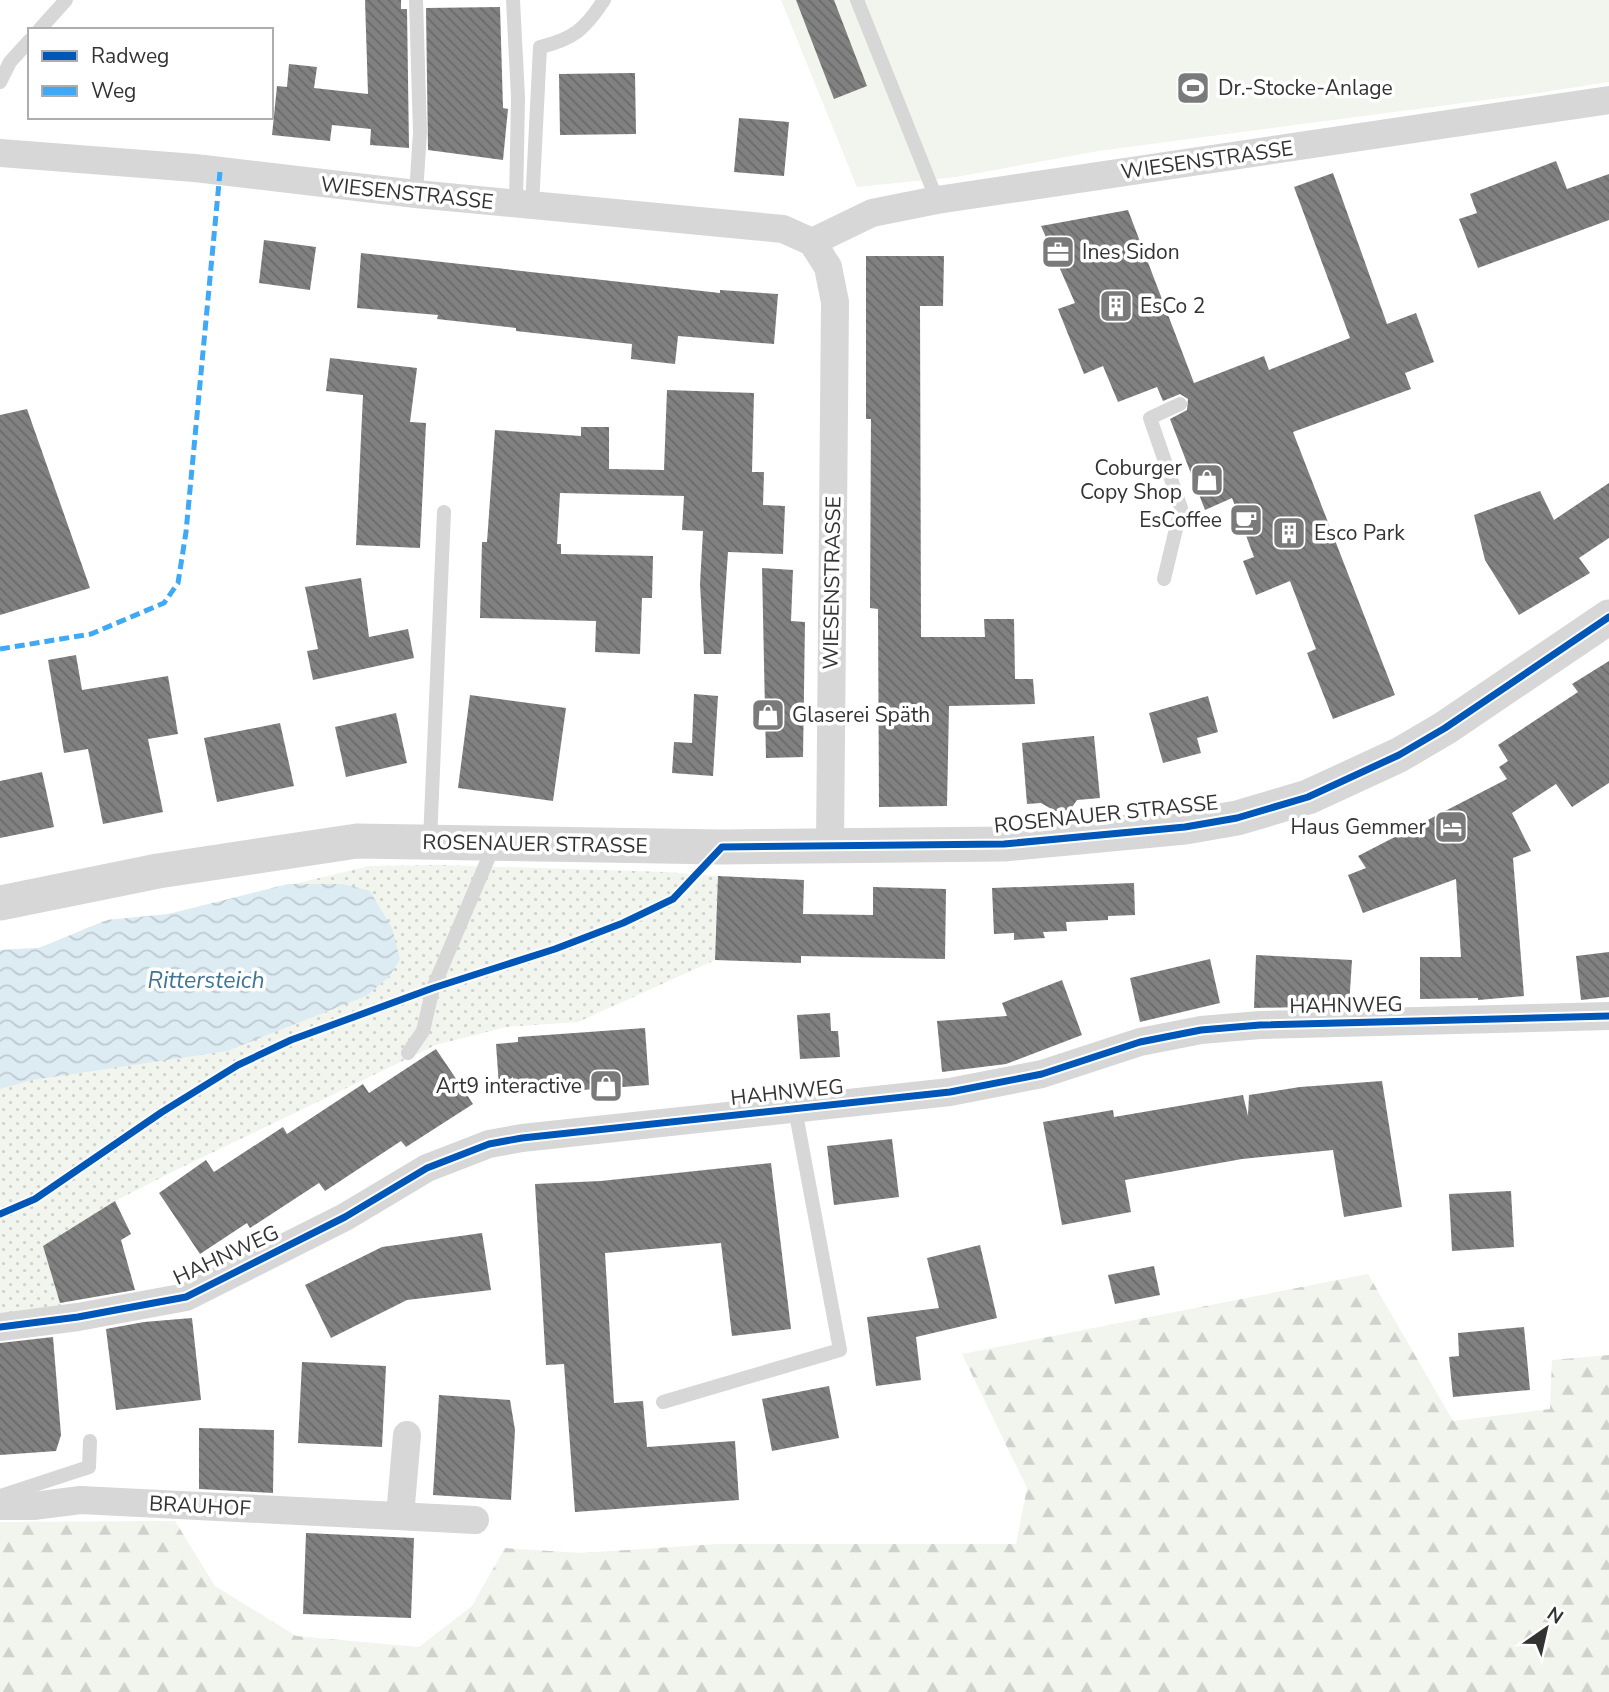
<svg xmlns="http://www.w3.org/2000/svg" width="1609" height="1692" font-family="'Nunito Sans',sans-serif">
<defs>
<pattern id="forest-firs" width="22" height="20" patternUnits="userSpaceOnUse" patternTransform="scale(1.75)"><rect width="22" height="20" fill="#f1f5ed"/><path d="M5 1l3.5 6h-7zM16 11l3.5 6h-7z" fill="#cfd2cc"/></pattern>
<pattern id="park-dots" width="8" height="8" patternUnits="userSpaceOnUse" patternTransform="scale(1.75)"><rect width="8" height="8" fill="#f1f5ed"/><path d="M2 2h.1M6 6h.1" fill="none" stroke="#cfd2cc" stroke-width="1.8" stroke-linecap="round"/></pattern>
<pattern id="water-waves" width="16" height="10" patternUnits="userSpaceOnUse" patternTransform="scale(1.75)"><rect width="16" height="10" fill="#ddebf3"/><path d="M0 5q4-4 8 0t8 0" fill="none" stroke="#becad1"/></pattern>
<pattern id="building-back-hatch" width="6" height="6" patternUnits="userSpaceOnUse" patternTransform="scale(1.75)"><rect width="6" height="6" fill="#818181"/><path d="M-1 5l2 2M0 0l6 6M5-1l2 2" fill="none" stroke="#6a6a6a"/></pattern>
</defs>
<rect width="100%" height="100%" fill="#fff"/>
<path fill="#f1f5ed" d="M781 0H1609V82L1531 94 1098 151 956 177 857 187Z"/>
<path fill="url(#forest-firs)" d="M1368 1274 1453 1421 1550 1409 1552 1360 1609 1355V1692H0V1522L175 1521 215 1586 296 1636 419 1647 472 1606 505 1548 581 1553 718 1544H1016L1027 1488 962 1354Z"/>
<path fill="url(#park-dots)" d="M442 865 666 872 718 876 715 960 578 1022 506 1027 436 1045 174 1171 115 1201 43 1246 62 1309 0 1315V950L39 948 107 920 169 914 369 866Z"/>
<path fill="url(#water-waves)" d="M288 884H343L370 891 392 928 400 959 389 977 366 996 227 1051 32 1080 0 1089V950L39 948 107 920 169 914Z"/>
<path fill="url(#building-back-hatch)" d="M365 0H401V9H407L409 148 370 145 371 129 332 125 330 141 272 135 277 86 287 87 289 64 317 67 314 88 368 94Z
M796 0H834L867 86 834 99Z
M500 7 503 108 508 109 503 160 428 150 426 8Z
M635 73 636 134 560 135 559 74Z
M739 118 789 122 784 176 734 172Z
M1556 161 1567 189 1609 174V220L1478 268 1459 219 1477 213 1470 194Z
M1333 173 1387 324 1416 313 1434 362 1405 373 1411 389 1293 432 1395 695 1333 719 1307 653 1316 649 1290 581 1256 595 1243 561 1254 557 1232 498 1205 510 1170 419 1187 410 1188 399 1180 394 1163 401 1157 387 1118 402 1103 366 1084 374 1058 309 1075 303 1041 226 1128 210 1194 383 1264 356 1269 370 1350 338 1294 187Z
M264 240 316 247 310 290 259 283Z
M361 253 720 293V290L778 294 774 344 678 336 675 364 631 359 632 344 516 331V328L437 319 438 315 357 308Z
M866 256H944L943 306H920L921 637H985L984 619H1014L1015 679H1033L1035 704 949 706 947 806 879 807 878 609 870 608 871 419H866Z
M330 358 417 368 410 422 426 423 420 548 356 545 363 395 326 391Z
M667 390 754 393 752 472H764L763 505 785 506 783 554 728 552 721 654H704L700 584 703 531 682 530 684 496 560 493 557 544H561V554L653 556 652 598H642L640 654 595 652 596 621 480 618 482 542H487L495 430 581 436V427H609V469L664 470Z
M27 409 90 588 0 615V415Z
M1609 483V538L1579 558 1590 573 1519 615 1485 560 1474 515 1540 491 1554 520Z
M762 568 793 570 791 621 805 622 803 757 766 758Z
M361 578 369 637 408 629 414 658 313 680 307 651 318 649 305 587Z
M76 655 82 690 168 676 178 734 148 739 163 812 103 824 88 749 64 753 48 660Z
M1609 661V783L1572 807 1556 784 1512 813 1531 851 1513 858 1524 996 1478 1000V998L1420 999V957H1461L1456 879 1363 913 1348 875 1366 868 1358 856 1507 779 1499 767 1508 761 1498 745 1578 692 1572 684Z
M694 694 718 696 713 776 672 773 674 742 692 743Z
M470 695 566 708 553 801 458 788Z
M1208 696 1218 732 1197 738 1201 753 1163 763 1149 713Z
M396 713 407 763 346 777 335 727Z
M280 723 294 786 217 802 204 738Z
M1094 736 1100 798 1077 800 1070 810 1055 811 1041 803 1027 804 1022 743Z
M42 772 54 827 0 838V781Z
M718 876 804 880 803 914 873 915V887L946 889 945 959 801 956V963L715 960Z
M1134 883 1135 915 1108 916V920L1066 922 1067 931 1043 932 1045 938 1014 940V933L994 934 992 888Z
M1609 952V997L1581 1000 1576 956Z
M1256 955 1352 960 1349 1006 1254 1008Z
M1210 959 1220 1003 1140 1022 1130 978Z
M1062 980 1082 1035 1006 1064 942 1072 937 1021 1007 1016 1002 1003Z
M830 1013 831 1031H838L840 1057 800 1059 797 1015Z
M645 1028 649 1085 515 1095 513 1077 499 1086 496 1044 518 1042V1037Z
M436 1049 473 1104 406 1147 401 1141 325 1191 319 1183 250 1228 247 1223 200 1254 159 1193 206 1160 214 1172 283 1127 287 1134 363 1084 369 1093Z
M1382 1081 1402 1207 1344 1217 1333 1150 1242 1159 1125 1180 1131 1212 1062 1225 1043 1122 1113 1110 1114 1117 1243 1095 1248 1116 1249 1095 1300 1087Z
M892 1139 899 1197 834 1205 827 1146Z
M771 1163 791 1329 732 1336 721 1243 605 1253 614 1403 643 1401 647 1447 735 1441 739 1500 575 1512 564 1364 546 1365 535 1184 601 1181Z
M1511 1191 1514 1247 1452 1251 1449 1194Z
M115 1201 131 1234 121 1240 135 1290 60 1303 43 1246Z
M482 1233 491 1290 407 1300 331 1338 305 1285 382 1247Z
M980 1245 997 1318 916 1337 921 1380 876 1386 867 1317 939 1308 927 1258Z
M1154 1266 1160 1295 1115 1304 1108 1275Z
M192 1318 201 1400 116 1410 106 1329 144 1322Z
M1524 1327 1530 1390 1453 1397 1449 1357 1459 1356 1458 1333Z
M53 1337 61 1435 56 1451 0 1455V1343Z
M302 1362 386 1366 382 1447 298 1443Z
M829 1386 839 1438 772 1451 762 1399Z
M439 1395 510 1400 515 1430 511 1500 433 1495Z
M199 1428 274 1430 273 1493 199 1489Z
M306 1533 414 1538 411 1618 303 1614Z"/>
<g fill="none" stroke-linecap="round" stroke-linejoin="round">
<path stroke="#d7d7d7" stroke-width="14" d="M416 0 420 132 416 194
M513 0 518 97 516 204
M857 0 937 200
M39 30 66 0
M0 82 10 62 30 40
M532 206 540 47C574 39 585 29 604 0
M1164 579 1181 508 1150 418 1180 404
M430 841 444 512
M408 1053 423 1031 433 988 494 845
M663 1402 840 1350 795 1109
M0 1496 89 1467 90 1441"/>
<path stroke="#d7d7d7" stroke-width="28" d="M0 153 195 168 416 194 783 229 812 242 828 267 835 302 830 846
M812 242 872 213 937 200 1609 100
M0 1327 78 1317 186 1297 345 1217 427 1168 489 1144 522 1138 950 1092 1042 1074 1140 1042 1201 1030 1260 1025 1609 1016
M0 1506H33L81 1500 475 1520
M400 1516 407 1435"/>
<path stroke="#d7d7d7" stroke-width="35" d="M0 903 158 871 357 841 722 847 1004 844 1185 827 1237 818 1308 797 1399 755 1445 728 1609 617"/>
<path stroke="#3fa9f5" stroke-width="5" stroke-dasharray="10 5" stroke-linecap="butt" d="M0 649 91 634 164 603 178 583 186 532 220 172"/>
<defs>
<path id="cycleway" d="M0 1214 35 1199 162 1112 238 1065 291 1040 433 988 555 949 623 923 673 899 722 847 1004 844 1185 827 1237 818 1308 797 1399 755 1445 728 1609 617
M0 1327 78 1317 186 1297 345 1217 427 1168 489 1144 522 1138 950 1092 1042 1074 1140 1042 1201 1030 1260 1025 1609 1016"/>
</defs>
<use href="#cycleway" stroke="#fff" stroke-width="11"/>
<use href="#cycleway" stroke="#0057b8" stroke-width="7"/>
</g>
<defs>
<symbol id="stadium-square" viewBox="-11 -11 22 22"><rect x="-9" y="-9" width="18" height="18" rx="4" fill="#7a7a7a" stroke="#fff"/><path d="M0-5a6.5 5 0 1 0 0 10a6.5 5 0 1 0 0-10ZM-3.5-1.8h7v3.6h-7Z" fill="#fff"/></symbol>
<symbol id="office-square" viewBox="-11 -11 22 22"><rect x="-9" y="-9" width="18" height="18" rx="4" fill="#7a7a7a" stroke="#fff"/><path d="M-6-3h4V-5.5h4V-3h4V5H-6ZM-1-4.5V-3h2v-1.5ZM-6 0V1H6V0Z" fill="#fff"/></symbol>
<symbol id="building-square" viewBox="-11 -11 22 22"><rect x="-9" y="-9" width="18" height="18" rx="4" fill="#7a7a7a" stroke="#fff"/><path d="M-4-6H4V6H1V3H-1V6H-4ZM-2.5-4.3h1.7v1.8h-1.7ZM.8-4.3h1.7v1.8H.8ZM-2.5-1h1.7V.8h-1.7ZM.8-1h1.7V.8H.8Z" fill="#fff"/></symbol>
<symbol id="shop-square" viewBox="-11 -11 22 22"><rect x="-9" y="-9" width="18" height="18" rx="4" fill="#7a7a7a" stroke="#fff"/><path d="M-5-2.5h2.3a2.7 3.5 0 0 1 5.4 0H5L5.5 6h-11ZM-1.5-2.5h3a1.5 2.3 0 0 0-3 0Z" fill="#fff"/></symbol>
<symbol id="cafe-square" viewBox="-11 -11 22 22"><rect x="-9" y="-9" width="18" height="18" rx="4" fill="#7a7a7a" stroke="#fff"/><path d="M-5.5-4.5H6V0H3Q3 3.5 0 3.5H-2.5Q-5.5 3.5-5.5 0ZM3-3.2v2h1.7v-2ZM-6 4.5H4V6H-6Z" fill="#fff"/></symbol>
<symbol id="hotel-square" viewBox="-11 -11 22 22"><rect x="-9" y="-9" width="18" height="18" rx="4" fill="#7a7a7a" stroke="#fff"/><path d="M-6-4.5h1.5V1H6V5H4.5V3h-9V5H-6ZM-4 0a1.8 1.8 0 1 1 3.6 0ZM.5 0V-2.5h3Q6-2.5 6 0Z" fill="#fff"/></symbol>
</defs>
<g fill-rule="evenodd">
<use href="#stadium-square" x="1174" y="69" width="38" height="38"/>
<use href="#office-square" x="1039" y="233" width="38" height="38"/>
<use href="#building-square" x="1097" y="287" width="38" height="38"/>
<use href="#shop-square" x="1188" y="461" width="38" height="38"/>
<use href="#cafe-square" x="1227" y="501" width="38" height="38"/>
<use href="#building-square" x="1270" y="514" width="38" height="38"/>
<use href="#shop-square" x="749" y="696" width="38" height="38"/>
<use href="#hotel-square" x="1432" y="808" width="38" height="38"/>
<use href="#shop-square" x="587" y="1067" width="38" height="38"/>
</g>
<g text-anchor="middle" stroke-width="7" stroke-linejoin="round" paint-order="stroke">
<g font-size="21" fill="#333" stroke="#fff" text-anchor="start">
<text x="1218" y="95">Dr.-Stocke-Anlage</text>
<text x="1082" y="259">Ines Sidon</text>
<text x="1140" y="313">EsCo 2</text>
<text x="1182" y="475" text-anchor="end">Coburger<tspan x="1182" dy="24">Copy Shop</tspan></text>
<text x="1222" y="527" text-anchor="end">EsCoffee</text>
<text x="1314" y="540">Esco Park</text>
<text x="792" y="722">Glaserei Späth</text>
<text x="1426" y="834" text-anchor="end">Haus Gemmer</text>
<text x="582" y="1093" text-anchor="end">Art9 interactive</text>
</g>
<g font-size="21" fill="#333" stroke="#fff">
<text transform="translate(1207 160) rotate(-8)" y="7">WIESENSTRASSE</text>
<text transform="translate(407 193) rotate(6)" y="7">WIESENSTRASSE</text>
<text transform="translate(832 583) rotate(-89)" y="7">WIESENSTRASSE</text>
<text transform="translate(1106 814) rotate(-6)" y="7">ROSENAUER STRASSE</text>
<text transform="translate(535 844) rotate(1)" y="7">ROSENAUER STRASSE</text>
<text transform="translate(1346 1005) rotate(-1)" y="7">HAHNWEG</text>
<text transform="translate(787 1092) rotate(-6)" y="7">HAHNWEG</text>
<text transform="translate(226 1255) rotate(-25)" y="7">HAHNWEG</text>
<text transform="translate(200 1506) rotate(3)" y="7">BRAUHOF</text>
</g>
<g font-size="23" font-style="italic" fill="#3f7597" stroke="#fff">
<text x="206" y="988">Rittersteich</text>
</g>
</g>
<rect x="28" y="28" width="245" height="91" fill="#ffffff" stroke="#adadad" stroke-width="2"/>
<rect x="42" y="51" width="35" height="10" fill="#0057b8" stroke="#adadad" stroke-width="2"/>
<text x="91" y="63" font-size="21" fill="#333333">Radweg</text>
<rect x="42" y="86" width="35" height="10" fill="#3fa9f5" stroke="#adadad" stroke-width="2"/>
<text x="91" y="98" font-size="21" fill="#333333">Weg</text>
<g transform="translate(1546 1629) rotate(34)" stroke="#ffffff" stroke-width="5" paint-order="stroke">
<path d="M0-5L12 26L0 18L-12 26Z" fill="#333333"/>
<text y="-10" font-size="19" font-weight="bold" text-anchor="middle" fill="#333333">N</text>
</g>
</svg>
